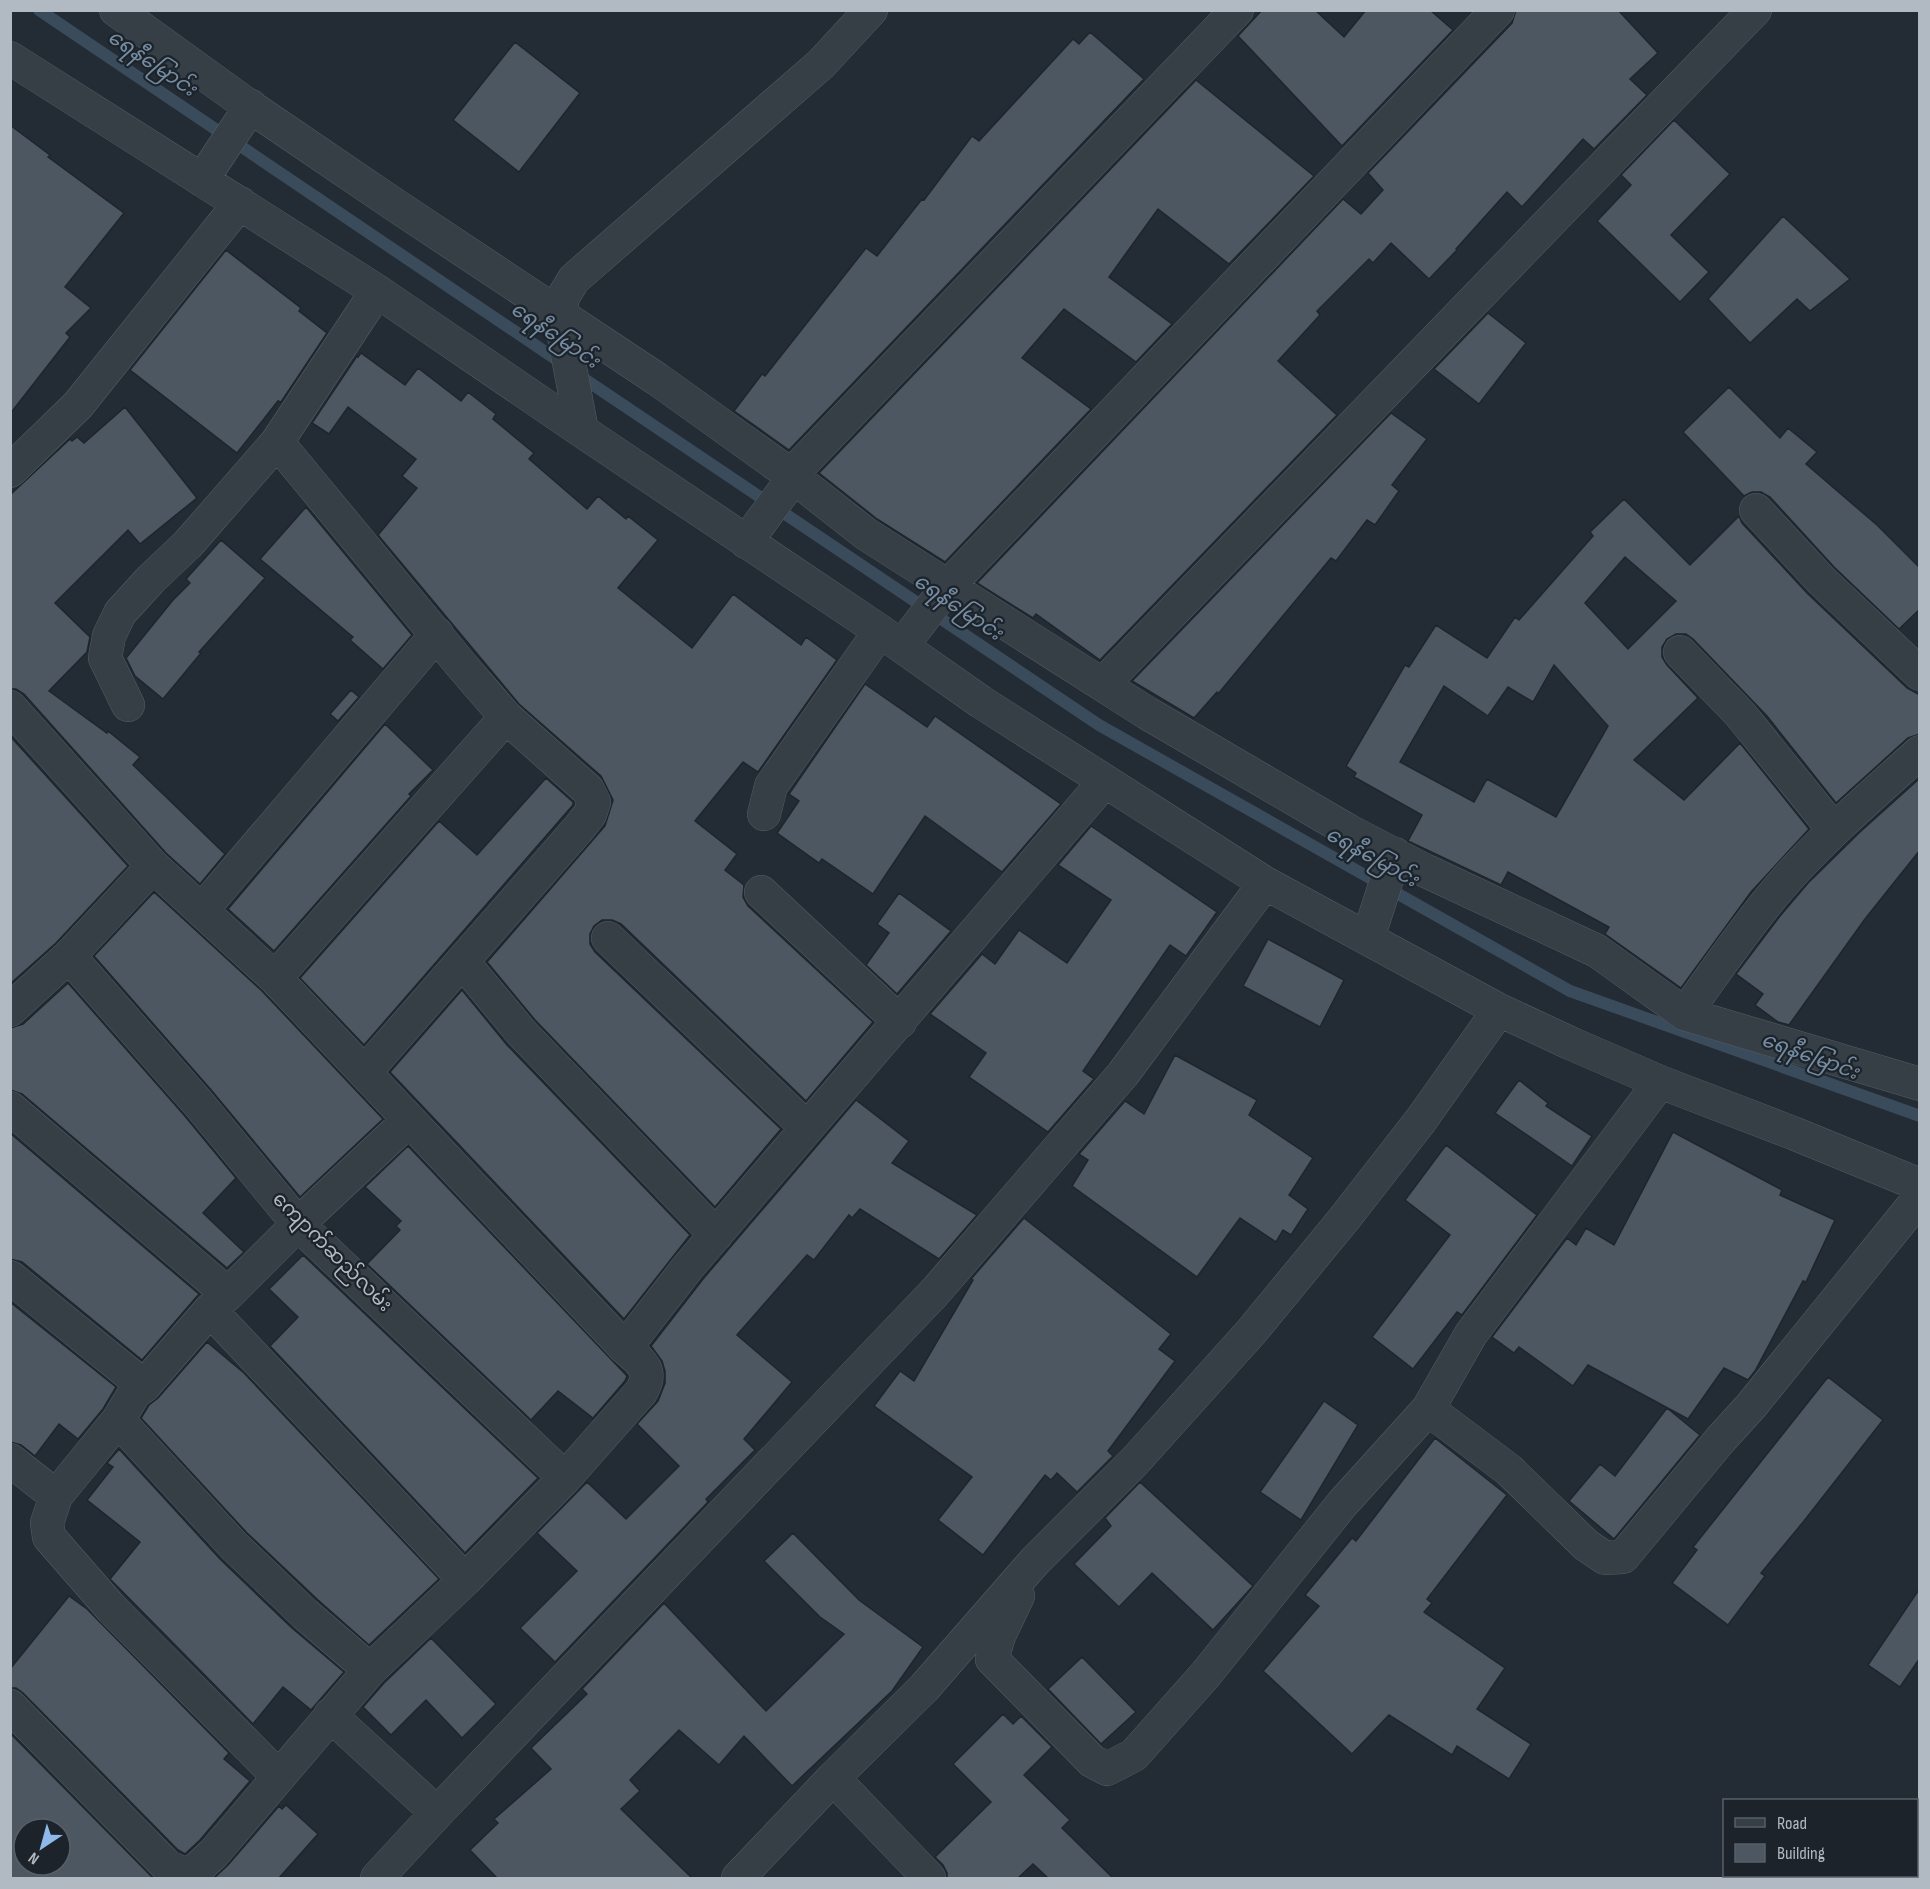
<svg xmlns="http://www.w3.org/2000/svg" width="1930" height="1889" font-family="'Sofia Sans Condensed','Noto Sans Myanmar',sans-serif">
<rect width="100%" height="100%" fill="#232c35"/>
<g fill="none" stroke-linecap="round" stroke-linejoin="round">
<!-- stream -->
<path stroke="#3a4b5c" stroke-width="12" d="M39,10L563,364
M577,374L1099,725L1570,991L1920,1116"/>
</g>
<!-- building -->
<path fill="#4c5761" stroke="#1e252c" stroke-width="1.5" fill-rule="evenodd" d="M1262,10H1315L1344,37L1366,10H1430L1453,30L1342,146L1238,36Z
M1618,10L1658,53L1630,79L1647,95L1594,149L1583,139L1522,207L1507,192L1456,249L1457,250L1429,279L1391,243L1373,263L1369,259L1317,311L1320,315L1278,361L1337,415L1100,660L1036,614L1033,618L977,583L1343,199L1361,214L1383,190L1368,173L1512,23L1516,10Z
M1090,32L1144,79L789,450L734,411L762,374L765,376L866,248L877,256L922,199L924,200L972,136L979,141L1073,39L1079,44Z
M515,42L580,93L519,172L453,120Z
M1196,80L1314,176L1229,264L1158,209L1109,277L1172,324L1136,362L1064,309L1022,358L1091,409L945,562L877,519L819,473Z
M1674,120L1730,174L1671,235L1709,272L1680,302L1597,221L1631,185L1621,175Z
M10,125L50,155L48,157L124,213L65,287L91,308L66,333L70,337L10,414Z
M1783,216L1850,279L1810,311L1797,299L1750,343L1708,299Z
M226,250L301,308L299,311L327,333L281,402L278,401L237,453L130,370Z
M1488,313L1526,343L1479,404L1434,369Z
M361,353L405,385L418,368L461,401L468,392L496,414L493,419L534,453L529,459L587,509L598,496L626,519L628,516L658,540L618,588L692,648L733,594L801,645L806,637L837,660L758,772L743,762L695,821L737,854L725,870L744,885L743,897L748,906L873,1022L806,1101L621,924L612,920H602L594,926L590,934V944L595,952L781,1129L715,1207L535,1020L487,962L605,826L613,800L601,776L519,704L378,535L417,488L402,476L416,459L348,407L329,434L312,423L357,356L358,357Z
M1729,387L1780,438L1788,428L1817,452L1806,464L1877,525L1920,568V609L1899,629L1834,567L1770,497L1761,492H1752L1744,496L1683,432Z
M125,407L197,498L140,544L128,530L55,603L90,637L87,652L49,691L107,733L108,731L140,757L133,765L225,854L200,884L166,853L24,694L16,689H10V495L70,439L72,441L77,437L84,443Z
M1391,413L1427,439L1392,485L1399,491L1375,525L1367,520L1336,561L1331,558L1218,694L1217,692L1194,718L1132,681Z
M1624,499L1690,565L1739,516L1742,523L1808,594L1907,688L1920,695V734L1908,738L1836,803L1767,716L1693,639L1686,634H1676L1667,639L1662,647V657L1667,665L1698,698L1634,760L1684,800L1740,743L1809,829L1751,892L1681,988L1605,934L1609,927L1508,872L1501,885L1408,841L1422,815L1354,777L1356,773L1346,766L1405,665L1409,667L1436,625L1487,658L1515,617L1519,620L1593,536L1590,532ZM1625,557L1676,601L1628,649L1585,603ZM1554,665L1608,726L1556,817L1487,779L1474,802L1400,762L1444,686L1488,716L1508,687L1533,702Z
M306,507L412,635L383,669L350,640L353,637L260,559Z
M221,540L265,578L199,652L201,653L163,699L135,676L126,658L173,600L190,583L186,579Z
M865,684L927,727L935,716L1061,804L1002,872L925,816L873,894L822,859L819,863L777,833L799,801L789,794Z
M351,690L359,697L338,721L330,714Z
M385,724L433,770L409,794L411,796L274,951L228,909Z
M10,736L128,866L56,943L10,984Z
M546,778L573,802V805L364,1045L300,978L439,821L477,855Z
M1920,778V850L1865,919L1789,1025L1778,1022L1755,1005L1763,994L1736,974L1780,916L1808,883L1860,832Z
M1091,826L1217,912L1186,956L1170,945L1083,1071L1094,1079L1048,1132L969,1077L986,1053L930,1014L982,954L995,964L1019,930L1067,963L1111,900L1058,865Z
M154,892L262,991L383,1119L300,1197L212,1091L94,956Z
M899,893L951,931L897,994L866,965L889,933L877,924Z
M1268,939L1344,980L1320,1027L1243,986Z
M68,983L184,1115L236,1178L203,1213L244,1252L227,1268L22,1094L10,1090V1028L23,1024Z
M462,990L507,1045L690,1235L624,1319L390,1072Z
M1175,1055L1257,1100L1249,1115L1313,1158L1289,1195L1308,1209L1291,1235L1283,1230L1276,1242L1240,1218L1197,1277L1072,1186L1088,1160L1079,1154L1125,1101L1144,1114Z
M1519,1080L1548,1103L1546,1106L1592,1136L1572,1166L1495,1113Z
M856,1100L909,1141L892,1163L977,1215L939,1259L860,1209L852,1218L849,1215L814,1260L807,1255L737,1335L792,1382L744,1439L755,1450L706,1499L708,1502L555,1662L520,1628L577,1571L537,1533L587,1482L626,1519L679,1466L637,1424L658,1401L665,1383V1371L662,1361L651,1346L703,1279Z
M1673,1132L1782,1190L1780,1195L1835,1220L1806,1282L1803,1281L1755,1371L1748,1380L1724,1368L1688,1419L1588,1365L1573,1386L1519,1347L1514,1353L1492,1337L1567,1238L1576,1245L1586,1228L1614,1245Z
M10,1133L199,1294L142,1360L22,1262L10,1259Z
M1446,1145L1537,1215L1462,1315L1457,1312L1413,1369L1372,1337L1450,1235L1405,1200Z
M408,1146L627,1376L625,1381L593,1418L558,1391L531,1420L367,1264L400,1230L396,1226L401,1221L365,1187Z
M1024,1218L1171,1334L1159,1349L1175,1361L1108,1451L1113,1456L1077,1492L1057,1473L1051,1480L1045,1475L983,1555L938,1520L972,1477L874,1406L900,1371L914,1381L973,1280L971,1279Z
M303,1255L538,1478L465,1553L270,1346L298,1317L269,1289Z
M10,1302L116,1387L103,1409L78,1439L59,1424L35,1456L21,1445L10,1442Z
M207,1342L244,1373L439,1579L369,1645L318,1600L247,1533L141,1418L149,1405L158,1398Z
M1828,1377L1883,1420L1804,1521L1761,1573L1765,1576L1728,1625L1672,1583L1697,1550L1693,1547Z
M1324,1401L1358,1425L1301,1520L1260,1492Z
M1667,1408L1700,1435L1614,1539L1569,1501L1600,1464L1615,1476Z
M1435,1438L1507,1495L1427,1599L1432,1603L1424,1612L1505,1668L1477,1709L1531,1744L1509,1779L1457,1746L1452,1755L1389,1715L1352,1754L1263,1671L1319,1606L1305,1595L1352,1538L1356,1541Z
M119,1449L221,1560L292,1628L344,1672L311,1710L283,1687L253,1724L110,1579L140,1542L87,1500L113,1467L107,1463Z
M1140,1482L1253,1586L1213,1630L1152,1573L1119,1607L1074,1564L1111,1526L1105,1518Z
M793,1533L859,1600L923,1647L892,1691L792,1786L744,1736L719,1765L679,1730L630,1780L640,1791L621,1809L692,1878H497L470,1850L498,1823L494,1819L551,1769L531,1748L587,1694L582,1689L664,1603L766,1711L844,1634L820,1617L764,1561Z
M1920,1588V1658L1900,1687L1868,1665Z
M69,1596L87,1609L229,1753L224,1759L250,1781L200,1840L185,1854L178,1850L23,1693L16,1688H10V1669Z
M431,1638L496,1704L462,1738L426,1700L391,1735L363,1707L384,1683Z
M1082,1657L1136,1712L1101,1744L1048,1689Z
M1003,1714L1013,1724L1021,1716L1052,1747L1024,1775L1070,1820L1062,1828L1113,1878H1048L1033,1864L1018,1878H947V1873L943,1865L935,1857L991,1802L953,1764Z
M10,1733L153,1878H10ZM24,1829H60V1865H24Z
M286,1805L318,1834L279,1878H214L228,1865L279,1806L282,1809Z"/>
<g fill="none" stroke-linecap="round" stroke-linejoin="round">
<!-- street casing -->
<g stroke="#545c64" stroke-width="34">
<path id="street" d="M116,10L242,101L395,205L657,379L791,475L866,534L1147,713L1349,831L1424,870L1597,951L1685,1014L1920,1084
M10,58L377,291L582,431L880,631L981,702L1265,883L1499,1010L1570,1043L1660,1082L1793,1133L1920,1185
M202,180L251,106
M582,431L560,315L563,297L574,279L821,64L871,10
M10,471L78,405L240,203
M1756,510L1821,580L1920,674
M746,542L788,485L791,475L1237,10
M902,646L948,586L1498,10
M1680,652L1740,714L1834,830
M1103,684L1755,10
M128,705L105,658L109,636L120,613L151,579L188,544L277,442
M10,707L153,866
M764,814L771,786L880,631
M761,892L900,1022
M202,910L437,634
M608,938L807,1128
M1368,938L1395,854
M69,956L198,1103L298,1224L565,1478
M462,961L521,1032L716,1235
M275,978L506,717
M10,1010L69,956L153,866L275,978L625,1348C642,1362 654,1371 641,1392L565,1478L465,1580L370,1670L214,1853L198,1868L186,1875L167,1866L10,1706
M1685,1014C1715,972 1744,929 1778,889C1821,839 1871,796 1920,752
M365,1072L579,828L590,814L594,802L588,790L506,717L462,666L277,442L377,291
M10,1108L228,1294
M10,1277L144,1386
M210,1310L465,1580
M625,1348L688,1267L1104,782
M1428,1409L1509,1470L1586,1545L1605,1558L1623,1557L1720,1440L1751,1406L1920,1197
M118,1420L234,1546L305,1614L370,1670
M10,1460L56,1496
M1018,1596L999,1636L992,1659L1092,1761L1107,1769L1134,1755L1206,1674L1342,1504L1428,1409L1471,1334L1660,1082
M330,1715L437,1813
M279,1777L111,1608L49,1537L47,1523L56,1496L118,1420L135,1392L144,1386L210,1310L228,1294L298,1224L409,1120
M833,1778L929,1878
M377,1878L437,1813L935,1292L1123,1074L1265,883
M738,1878L833,1778L924,1688L1035,1561L1135,1461L1251,1332L1344,1219L1421,1120L1499,1010"/>
</g>
<!-- street -->
<use href="#street" stroke="#363e46" stroke-width="33"/>
</g>
<g text-anchor="middle" dominant-baseline="central" stroke-width="4.5" stroke-linejoin="round" paint-order="stroke">
<!-- street labels -->
<g font-size="20" fill="#b1b9c2" stroke="#1c232a">
<text transform="translate(332 1252) rotate(45)">ကျောက်ဆည်လမ်း</text>
</g>
<!-- water labels -->
<g font-size="21" font-style="italic" fill="#758ca2" stroke="#1c232a">
<text transform="translate(152 63) rotate(34)">ရေနီမြောင်း</text>
<text transform="translate(555 335) rotate(34)">ရေနီမြောင်း</text>
<text transform="translate(958 607) rotate(34)">ရေနီမြောင်း</text>
<text transform="translate(1372 857) rotate(29)">ရေနီမြောင်း</text>
<text transform="translate(1810 1056) rotate(20)">ရေနီမြောင်း</text>
</g>
</g>
<!-- border -->
<rect width="1930" height="1889" fill="none" stroke="#b1b9c2" stroke-width="24"/>
<!-- legend -->
<rect x="1723" y="1799" width="195" height="78" fill="#1c232a" stroke="#585f67" stroke-width="1.5"/>
<rect x="1735" y="1818" width="30" height="9" fill="#363e46" stroke="#585f67" stroke-width="1.5"/>
<text x="1777" y="1829" font-size="18" fill="#b1b9c2">Road</text>
<rect x="1735" y="1844" width="30" height="18" fill="#4c5761" stroke="#585f67" stroke-width="1.5"/>
<text x="1777" y="1859" font-size="18" fill="#b1b9c2">Building</text>
<!-- north arrow -->
<g transform="translate(42 1847) rotate(216)"><circle r="28" fill="#1c232a" stroke="#585f67" stroke-width="1.5"/>
<path d="M0-4.5L10 22L0 15L-10 22Z" fill="#8eb9ea"/>
<text y="-9" font-size="16" font-weight="bold" text-anchor="middle" fill="#b1b9c2">N</text>
</g>
</svg>
